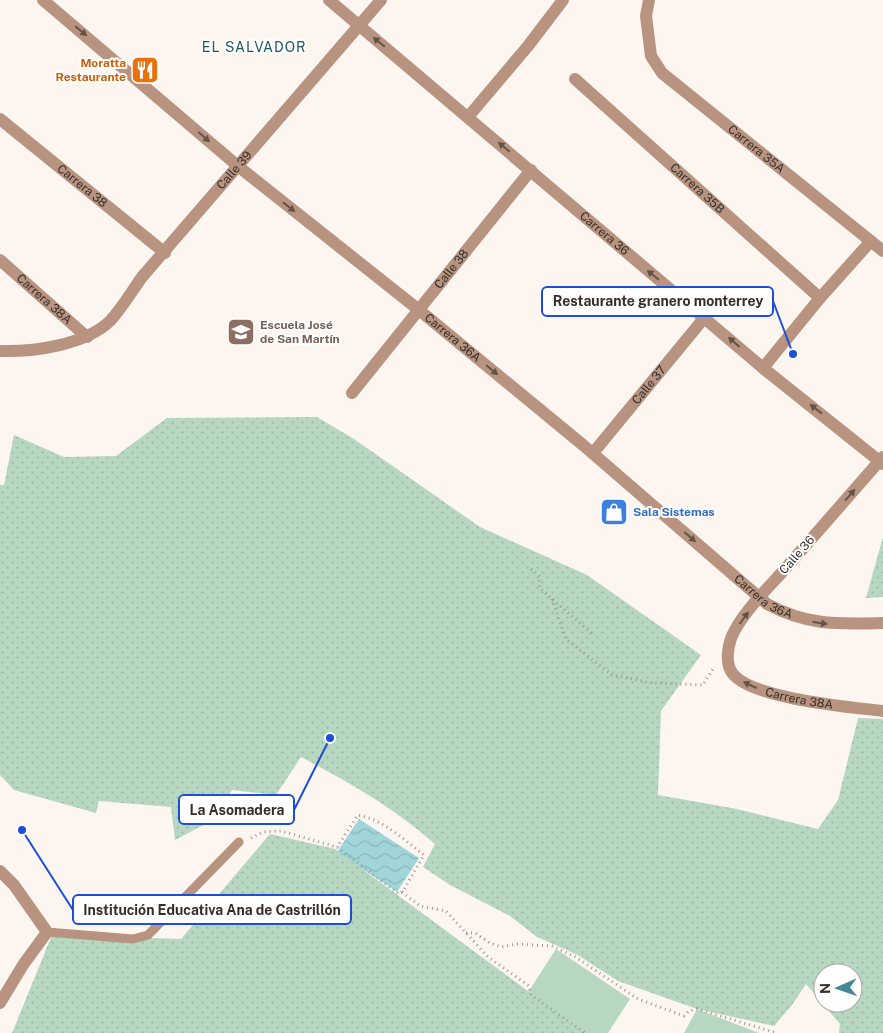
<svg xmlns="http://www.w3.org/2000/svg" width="883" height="1033" font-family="'Public Sans',sans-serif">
<defs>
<pattern id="green-dots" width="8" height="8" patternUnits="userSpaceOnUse" patternTransform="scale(1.25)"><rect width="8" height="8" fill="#b7d7c1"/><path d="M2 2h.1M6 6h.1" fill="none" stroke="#9eb9a6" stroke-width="1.8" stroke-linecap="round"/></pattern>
<pattern id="water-waves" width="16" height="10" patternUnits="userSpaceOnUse" patternTransform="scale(1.25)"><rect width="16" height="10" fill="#a0d5da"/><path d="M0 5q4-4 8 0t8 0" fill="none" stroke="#8ab7bb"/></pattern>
</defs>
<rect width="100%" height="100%" fill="#fdf5f0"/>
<!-- green -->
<path fill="url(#green-dots)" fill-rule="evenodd" d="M317,417L354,439L480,527L587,575L701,655L661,711L658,795L737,809L818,829L838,800L858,718L883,719V1033H839L840,1024L806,984L792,1005L774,1026L697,1009L618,981L576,954L537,937L510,916L450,885L423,867L435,844C394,808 349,782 301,757L276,795L232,790L217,818L175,840L171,807L99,801L96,813L14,790L0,775V485H4L14,435L64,457L116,456L167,418ZM823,973H853V1003H823Z
M883,537V597L866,598Z
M270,834L335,849L585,1033H12L52,935L181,939Z"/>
<!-- pitch -->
<path fill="#b7d7c1" d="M556,949L630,999L608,1033H585L527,994Z
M697,1009L759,1033H684Z"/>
<!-- water -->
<path fill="url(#water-waves)" d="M359,819L419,858L397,892L337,852Z"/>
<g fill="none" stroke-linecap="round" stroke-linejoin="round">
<!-- path -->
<path stroke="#9e9792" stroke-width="3" stroke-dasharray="1 4" stroke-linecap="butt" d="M531,569L539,576L540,588L592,634
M552,599L566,639L612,675L652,683L703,685L713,669
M251,838L263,832L281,831L337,847L399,894L403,891L424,855C404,840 384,820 358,815L337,847
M402,892L420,906L446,911L488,957L529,986L531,995L585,1033
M466,933H475L490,943L501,947L517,944L552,946L574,956L638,999L684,1016L689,1011L697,1009L777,1033"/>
<!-- service -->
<path stroke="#b89480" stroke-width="9" d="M47,932L133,939L148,935L239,842"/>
<!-- minor -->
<g stroke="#b89480" stroke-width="12">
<path id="s1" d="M649,0L646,16L651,56L662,73L883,251"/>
<path id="s2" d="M575,79L820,298"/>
<path d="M468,117L528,46L563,0"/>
<path id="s3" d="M0,119L165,253"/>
<path id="s4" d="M0,260L87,337"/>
<path id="s5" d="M0,351C34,352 85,345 110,321C122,308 132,291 142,277L381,0"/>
<path d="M763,368L820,298L871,241"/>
<path id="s6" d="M352,393L531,170"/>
<path id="s7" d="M593,453L705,317"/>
<path id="s8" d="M883,457C851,494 818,531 785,569C768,588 747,608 735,630C728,642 724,663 733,674C753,699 851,707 883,711"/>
<path d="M0,871L14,885L47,932L23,965L0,1003"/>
</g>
<!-- tertiary -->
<g stroke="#b89480" stroke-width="12">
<path id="s9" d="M43,0L239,167L419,310L583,445L767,604C808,626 838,624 883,623"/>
<path id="s10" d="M329,0L763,368L883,464"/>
</g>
</g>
<!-- one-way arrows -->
<defs><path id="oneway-solid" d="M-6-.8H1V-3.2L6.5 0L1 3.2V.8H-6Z" transform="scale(1.25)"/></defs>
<g fill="#635247">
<use href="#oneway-solid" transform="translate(81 31) rotate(40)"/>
<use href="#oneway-solid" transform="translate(379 42) rotate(-141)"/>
<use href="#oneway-solid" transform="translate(204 137) rotate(41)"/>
<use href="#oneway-solid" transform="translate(504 147) rotate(-140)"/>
<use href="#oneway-solid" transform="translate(289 207) rotate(38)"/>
<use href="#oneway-solid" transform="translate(653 275) rotate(-141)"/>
<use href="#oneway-solid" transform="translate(734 342) rotate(-139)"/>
<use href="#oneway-solid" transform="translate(492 370) rotate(39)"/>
<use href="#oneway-solid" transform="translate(816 409) rotate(-142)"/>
<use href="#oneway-solid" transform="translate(850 495) rotate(-49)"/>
<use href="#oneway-solid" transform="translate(690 537) rotate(41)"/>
<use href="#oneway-solid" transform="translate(744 618) rotate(-53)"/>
<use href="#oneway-solid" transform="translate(820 623) rotate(9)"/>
<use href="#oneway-solid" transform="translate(750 685) rotate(-155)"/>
</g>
<!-- icons -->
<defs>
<g id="restaurant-square" transform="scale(1.4375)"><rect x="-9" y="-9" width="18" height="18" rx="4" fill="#e8710a" stroke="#fff"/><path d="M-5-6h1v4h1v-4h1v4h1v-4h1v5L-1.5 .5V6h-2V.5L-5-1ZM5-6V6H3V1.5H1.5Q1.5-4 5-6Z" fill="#fff"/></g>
<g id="school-square" transform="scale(1.4375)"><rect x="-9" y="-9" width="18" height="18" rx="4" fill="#8d6e63" stroke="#fff"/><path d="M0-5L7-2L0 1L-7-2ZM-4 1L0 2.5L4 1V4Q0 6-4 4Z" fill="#fff"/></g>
<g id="shop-square" transform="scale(1.4375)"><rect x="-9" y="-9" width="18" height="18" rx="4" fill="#3f7fe0" stroke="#fff"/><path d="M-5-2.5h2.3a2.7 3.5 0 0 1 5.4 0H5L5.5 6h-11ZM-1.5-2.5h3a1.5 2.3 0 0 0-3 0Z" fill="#fff"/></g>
</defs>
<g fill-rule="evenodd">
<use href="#restaurant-square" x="145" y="70"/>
<use href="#school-square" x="241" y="332"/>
<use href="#shop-square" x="614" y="512"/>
</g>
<g text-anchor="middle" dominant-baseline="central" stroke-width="4" stroke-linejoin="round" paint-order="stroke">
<!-- food labels -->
<g font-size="12" font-weight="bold" fill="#c56008" stroke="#fff" text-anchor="end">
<text x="126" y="63">Moratta<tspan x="126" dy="14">Restaurante</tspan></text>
</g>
<!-- street labels -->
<g font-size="12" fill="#352e29" stroke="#fff">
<text stroke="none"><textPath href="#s1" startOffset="198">Carrera 35A</textPath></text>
<text stroke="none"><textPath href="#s5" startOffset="312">Calle 39</textPath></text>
<text stroke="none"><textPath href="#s3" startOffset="106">Carrera 38</textPath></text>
<text stroke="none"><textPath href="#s2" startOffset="164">Carrera 35B</textPath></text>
<text stroke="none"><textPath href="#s10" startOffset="361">Carrera 36</textPath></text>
<text stroke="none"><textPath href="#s6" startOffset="159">Calle 38</textPath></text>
<text stroke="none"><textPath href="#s4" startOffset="59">Carrera 38A</textPath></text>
<text stroke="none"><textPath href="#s9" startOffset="531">Carrera 36A</textPath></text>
<text stroke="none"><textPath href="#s7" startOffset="88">Calle 37</textPath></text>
<text transform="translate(797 555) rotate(-49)">Calle 36</text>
<text stroke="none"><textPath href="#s9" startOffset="936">Carrera 36A</textPath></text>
<text stroke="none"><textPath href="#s8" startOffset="346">Carrera 38A</textPath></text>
</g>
<!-- education labels -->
<g font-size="12" font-weight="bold" fill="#785e54" stroke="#fff" text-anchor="start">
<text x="260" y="325">Escuela José<tspan x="260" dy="14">de San Martín</tspan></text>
</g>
<!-- shop labels -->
<g font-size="12" font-weight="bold" fill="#366cbe" stroke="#fff" text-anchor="start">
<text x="633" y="512">Sala Sistemas</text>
</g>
<!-- neighbourhood labels -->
<g font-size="14" letter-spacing="1" fill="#1f5662" stroke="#fff">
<text x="254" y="47">EL SALVADOR</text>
</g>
</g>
<!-- callouts -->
<path fill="none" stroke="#1d4ed8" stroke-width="2" d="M793 354L773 301M330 738L294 810M22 830L73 910"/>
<g fill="#1d4ed8" stroke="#fff" stroke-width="2">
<circle cx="793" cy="354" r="5"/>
<circle cx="330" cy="738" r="5"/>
<circle cx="22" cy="830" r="5"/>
</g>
<g fill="#fff" stroke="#1d4ed8" stroke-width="2">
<rect x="542" y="287" width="231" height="29" rx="5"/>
<rect x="179" y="795" width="115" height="29" rx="5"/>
<rect x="73" y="895" width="278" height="29" rx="5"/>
</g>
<g font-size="14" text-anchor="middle" font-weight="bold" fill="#352e29">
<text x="658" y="306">Restaurante granero monterrey</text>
<text x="237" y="815">La Asomadera</text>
<text x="212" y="915">Institución Educativa Ana de Castrillón</text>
</g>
<!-- north arrow -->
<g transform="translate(838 988) rotate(268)"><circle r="24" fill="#ffffff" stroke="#aeaba9"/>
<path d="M0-4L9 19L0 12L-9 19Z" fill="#448797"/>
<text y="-8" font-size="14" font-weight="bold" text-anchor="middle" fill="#352e29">N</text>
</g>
</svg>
